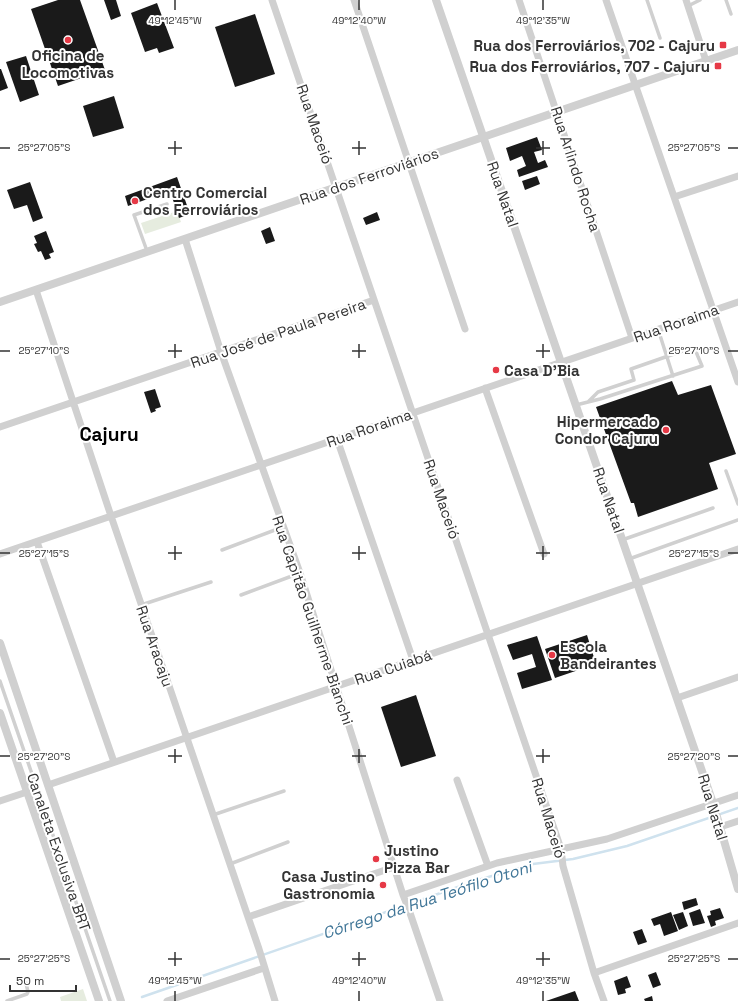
<svg xmlns="http://www.w3.org/2000/svg" width="738" height="1001" font-family="'Space Grotesk',sans-serif">
<rect width="100%" height="100%" fill="#fff"/>
<!-- green -->
<path fill="#e6ecdf" d="M177,211L181,222L145,234L141,223Z
M83,989L87,1001H61L60,997Z"/>
<g fill="none" stroke-linecap="round" stroke-linejoin="round">
<!-- stream -->
<path stroke="#cfe2ee" stroke-width="2.5" d="M142,997L478,880L533,864L573,859L627,846L738,808"/>
</g>
<!-- building -->
<path fill="#1a1a1a" d="M58,0H80L105,70L58,86L31,9Z
M104,0H116L121,16L111,20Z
M157,3L174,48L159,53L157,48L145,52L131,13Z
M255,14L275,74L235,87L215,27Z
M26,56L39,95L20,102L6,62Z
M0,69H1L8,88L0,91Z
M114,96L124,128L93,137L83,106Z
M537,137L542,150L534,152L538,163L545,160L548,167L519,177L517,170L526,166L522,156L510,161L506,148Z
M537,176L540,184L525,190L522,181Z
M177,177L190,214L179,218L170,191L128,206L125,196Z
M30,182L43,218L33,222L27,205L14,209L7,190Z
M377,212L380,220L366,225L363,218Z
M270,227L275,241L266,244L261,231Z
M46,231L54,252L49,254L51,258L45,260L41,251L38,252L34,244L37,243L34,236Z
M672,381L678,395L711,385L736,454L709,463L718,489L638,517L634,503H631L596,407Z
M155,389L161,407L155,409L156,411L151,413L144,392Z
M587,635L596,664L555,678L545,649Z
M537,636L552,680L522,689L517,673L536,667L532,654L513,660L507,645Z
M416,695L436,756L401,767L381,707Z
M696,898L698,905L684,910L682,902Z
M720,908L724,918L715,921L716,925L711,927L707,916L711,915L710,911Z
M700,909L705,923L693,926L689,913Z
M671,912L678,931L664,936L660,924L654,926L651,919Z
M683,912L688,926L679,930L673,915Z
M642,929L647,942L638,945L633,932Z
M656,972L661,985L653,988L648,975Z
M627,976L631,987L625,989L626,993L618,995L614,981Z
M575,991L579,1001H546Z
M652,996L653,1001H645L644,999Z"/>
<g fill="none" stroke-linecap="round" stroke-linejoin="round">
<!-- service -->
<path stroke="#d0d0d0" stroke-width="3.5" d="M647,0L660,38
M726,0L731,14
M688,6L700,0
M147,251L134,215L167,204
M658,329L673,376
M576,405L600,399L702,366L694,347L631,369L634,380L598,392L588,402
M726,471L738,504
M622,540L713,508
M222,550L283,527
M629,559L738,520
M241,595L300,573
M141,605L211,582
M0,681L110,1001
M213,815L284,791
M230,864L288,842
M7,1001L27,994L28,992L26,983"/>
<!-- minor -->
<path stroke="#d0d0d0" stroke-width="7" d="M272,0L561,849L563,866L594,973L604,1001
M354,0L465,329
M519,0L632,338
M606,0L738,382
M686,0L706,61
M674,197L738,176
M185,239L221,352L300,573L403,895L409,910L440,1001
M36,290L111,516L259,949L275,1001
M485,388L544,554
M0,427L374,300
M337,439L413,660
M37,542L114,762
M0,554L738,302
M677,698L738,677
M457,780L488,866
M48,785L738,549
M0,801L27,792
M720,827L738,821
M403,895L497,863L607,839L738,795
M248,917L394,867
M594,973L738,923
M167,1001L264,968"/>
<!-- tertiary -->
<path stroke="#d0d0d0" stroke-width="8" d="M436,0L713,803L738,889
M0,302L738,50
M0,643L121,1001
M0,713L99,1001"/>
</g>
<!-- ticks -->
<path fill="none" stroke="#333" stroke-width="1.5" d="M175,0V10M359,0V10M543,0V10M175,141V155M359,141V155M543,141V155M0,148H10M168,148H182M352,148H366M536,148H550M728,148H738M175,344V358M359,344V358M543,344V358M0,351H10M168,351H182M352,351H366M536,351H550M728,351H738M175,546V560M359,546V560M543,546V560M0,553H10M168,553H182M352,553H366M536,553H550M728,553H738M175,749V763M359,749V763M543,749V763M0,756H10M168,756H182M352,756H366M536,756H550M728,756H738M175,952V966M359,952V966M543,952V966M0,959H10M168,959H182M352,959H366M536,959H550M728,959H738M175,991V1001M359,991V1001M543,991V1001"/>
<!-- markers -->
<g fill="#e63946" stroke="#fff" stroke-width="1.5">
<circle cx="68" cy="40" r="4"/>
<rect x="719" y="41" width="8" height="8" rx="2"/>
<rect x="714" y="62" width="8" height="8" rx="2"/>
<circle cx="135" cy="201" r="4"/>
<circle cx="496" cy="370" r="4"/>
<circle cx="666" cy="430" r="4"/>
<circle cx="552" cy="655" r="4"/>
<circle cx="376" cy="859" r="4"/>
<circle cx="383" cy="885" r="4"/>
</g>
<g text-anchor="middle" dominant-baseline="central" stroke-width="4" stroke-linejoin="round" paint-order="stroke">
<!-- poi labels -->
<g font-size="15" font-weight="bold" fill="#333" stroke="#fff" text-anchor="end">
<text x="715" y="45">Rua dos Ferroviários, 702 - Cajuru</text>
<text x="68" y="55" text-anchor="middle">Oficina de<tspan x="68" dy="17">Locomotivas</tspan></text>
<text x="710" y="66">Rua dos Ferroviários, 707 - Cajuru</text>
<text x="143" y="192" text-anchor="start">Centro Comercial<tspan x="143" dy="17">dos Ferroviários</tspan></text>
<text x="504" y="370" text-anchor="start">Casa D’Bia</text>
<text x="658" y="421">Hipermercado<tspan x="658" dy="17">Condor Cajuru</tspan></text>
<text x="560" y="646" text-anchor="start">Escola<tspan x="560" dy="17">Bandeirantes</tspan></text>
<text x="384" y="850" text-anchor="start">Justino<tspan x="384" dy="17">Pizza Bar</tspan></text>
<text x="375" y="876">Casa Justino<tspan x="375" dy="17">Gastronomia</tspan></text>
</g>
<!-- street labels -->
<g font-size="15" fill="#333" stroke="#fff">
<text transform="translate(315 124) rotate(71)">Rua Maceió</text>
<text transform="translate(576 169) rotate(72)">Rua Arlindo Rocha</text>
<text transform="translate(369 176) rotate(-19)">Rua dos Ferroviários</text>
<text transform="translate(503 194) rotate(71)">Rua Natal</text>
<text transform="translate(676 323) rotate(-19)">Rua Roraima</text>
<text transform="translate(278 333) rotate(-19)">Rua José de Paula Pereira</text>
<text transform="translate(369 428) rotate(-19)">Rua Roraima</text>
<text transform="translate(442 499) rotate(71)">Rua Maceió</text>
<text transform="translate(609 500) rotate(71)">Rua Natal</text>
<text transform="translate(313 620) rotate(71)">Rua Capitão Guilherme Bianchi</text>
<text transform="translate(155 646) rotate(71)">Rua Aracaju</text>
<text transform="translate(393 667) rotate(-19)">Rua Cuiabá</text>
<text transform="translate(713 807) rotate(73)">Rua Natal</text>
<text transform="translate(549 818) rotate(73)">Rua Maceió</text>
<text transform="translate(59 852) rotate(71)">Canaleta Exclusiva BRT</text>
</g>
<!-- water labels -->
<g font-size="16" font-style="italic" fill="#3f7597" stroke="#fff">
<text transform="translate(427 900) rotate(-18)">Córrego da Rua Teófilo Otoni</text>
</g>
<!-- district labels -->
<g font-size="19" font-weight="bold" fill="#000" stroke="#fff">
<text x="109" y="434">Cajuru</text>
</g>
</g>
<g font-size="10" text-anchor="middle" fill="#333" stroke="#fff" stroke-width="4" stroke-linejoin="round" paint-order="stroke">
<text x="175" y="24">49°12'45"W</text>
<text x="359" y="24">49°12'40"W</text>
<text x="543" y="24">49°12'35"W</text>
<text x="44" y="151">25°27'05"S</text>
<text x="694" y="151">25°27'05"S</text>
<text x="44" y="354">25°27'10"S</text>
<text x="694" y="354">25°27'10"S</text>
<text x="44" y="557">25°27'15"S</text>
<text x="694" y="557">25°27'15"S</text>
<text x="44" y="760">25°27'20"S</text>
<text x="694" y="760">25°27'20"S</text>
<text x="44" y="962">25°27'25"S</text>
<text x="694" y="962">25°27'25"S</text>
<text x="175" y="984">49°12'45"W</text>
<text x="359" y="984">49°12'40"W</text>
<text x="543" y="984">49°12'35"W</text>
</g>
<!-- scale -->
<path d="M10 985v6h66v-6" fill="none" stroke="#333333" stroke-width="2"/>
<text x="16" y="985" font-size="12" fill="#333333" stroke="#ffffff" stroke-width="3" paint-order="stroke">50 m</text>
</svg>
